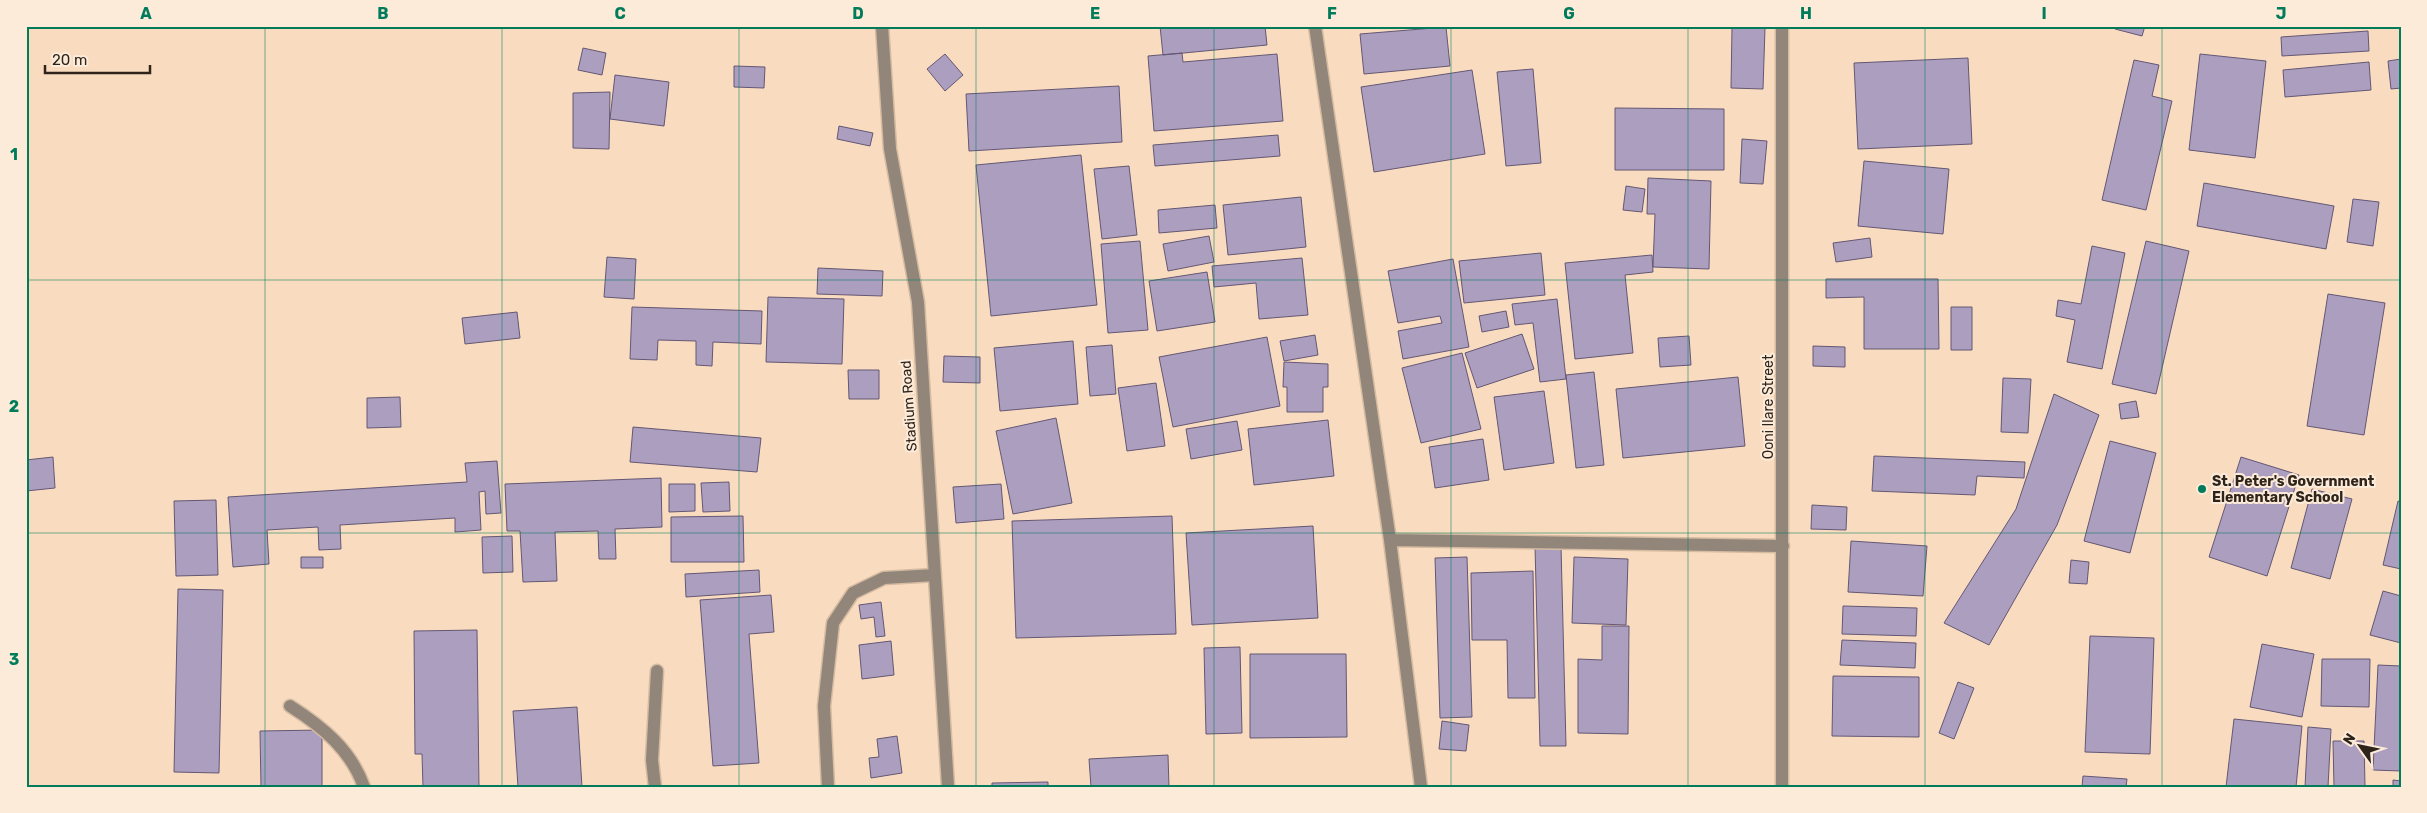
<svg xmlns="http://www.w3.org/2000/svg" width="2427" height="813" font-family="Rubik,sans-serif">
<rect width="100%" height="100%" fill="#f9dcbf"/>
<!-- building -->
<path fill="#ac9ebe" stroke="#645774" d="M1160,26H1265L1267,45L1163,55Z
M2116,26H2145L2142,36L2115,29Z
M1446,27L1450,66L1364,74L1360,34Z
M1732,27L1765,28L1763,89L1731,88Z
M2368,31L2369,51L2282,56L2281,37Z
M583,48L606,53L602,75L578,70Z
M1182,53L1183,62L1277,54L1283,121L1154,131L1148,56Z
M945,54L963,75L945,91L927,69Z
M2200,54L2266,61L2255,158L2189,150Z
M1968,58L1972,144L1858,149L1854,63Z
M2401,59V88L2391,89L2388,61Z
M2134,60L2159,65L2152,96L2172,101L2146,210L2102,200Z
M2369,62L2371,90L2285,97L2283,70Z
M734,66L765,67L764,88L734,87Z
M1533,69L1541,163L1506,166L1497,72Z
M1472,70L1485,154L1374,172L1361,87Z
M615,75L669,82L664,126L610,119Z
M1119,86L1122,142L969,151L966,94Z
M610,92L609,149L573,148V93Z
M1615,108L1724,109V170H1615Z
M839,126L873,133L870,146L837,139Z
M1278,135L1280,156L1155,166L1153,145Z
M1742,139L1767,141L1763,184L1740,183Z
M1081,155L1097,305L991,316L976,165Z
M1864,161L1949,169L1943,234L1858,226Z
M1129,166L1137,235L1102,239L1094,169Z
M1648,178L1711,181L1709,269L1653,267L1655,214H1647Z
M2204,183L2334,206L2326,249L2197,226Z
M1626,186L1645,189L1642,212L1623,210Z
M1301,197L1306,247L1228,255L1223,205Z
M2353,199L2379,202L2373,246L2347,242Z
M1215,205L1217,228L1159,233L1158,210Z
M1209,236L1214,262L1168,271L1163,244Z
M1870,238L1872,257L1836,262L1833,243Z
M1140,241L1148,330L1108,333L1101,244Z
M2146,241L2189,251L2156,394L2112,384Z
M2092,246L2125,253L2102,369L2067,362L2075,320L2056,316L2058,300L2081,304Z
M1541,253L1545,295L1464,303L1459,261Z
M1652,255L1653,272L1625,275L1633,353L1575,359L1565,263Z
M607,257L636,259L634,299L604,297Z
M1302,258L1308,315L1259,319L1256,283L1214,287L1212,266Z
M1453,259L1469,347L1403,359L1398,331L1442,323L1440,316L1398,323L1388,271Z
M818,268L883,271L882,296L817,294Z
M1207,272L1215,322L1157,331L1149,281Z
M1826,279H1938L1939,349H1864V297L1826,298Z
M2328,294L2385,303L2364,435L2307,426Z
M768,297L844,299L842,364L766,362Z
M1557,299L1566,379L1540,382L1533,323L1515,325L1512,304Z
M632,307L762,311L761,344L713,342L712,366L696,365V341L658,340L657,360L630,359Z
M1951,307H1972V350H1951Z
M1506,311L1509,327L1482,332L1479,316Z
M517,312L520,338L465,344L462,318Z
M1522,334L1534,369L1477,388L1465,353Z
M1315,335L1318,355L1284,361L1280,341Z
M1689,336L1691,365L1660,367L1658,338Z
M1267,337L1280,406L1173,427L1159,357Z
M1073,341L1078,404L1000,411L994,348Z
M1112,345L1116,394L1090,396L1086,347Z
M1813,346L1845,347V367L1813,366Z
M1462,353L1481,429L1421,443L1402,368Z
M944,356L980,357V383L943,382Z
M1284,362L1328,364V387H1323V412H1287V387H1283Z
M848,370H879V399H849Z
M1594,372L1604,465L1576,468L1566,375Z
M1738,377L1745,446L1623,458L1616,389Z
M2003,378L2031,379L2028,433L2001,432Z
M1156,383L1165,446L1127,451L1118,388Z
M1544,391L1554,463L1504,470L1494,397Z
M2054,394L2099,415L2057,525L1989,645L1944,623L2016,509Z
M400,397L401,427L367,428V398Z
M2136,401L2139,417L2121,419L2119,404Z
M1056,418L1072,503L1013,514L996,431Z
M1328,420L1334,476L1254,485L1248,429Z
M1237,421L1242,450L1191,459L1186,429Z
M633,427L761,438L757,472L630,462Z
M1483,439L1489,480L1435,488L1429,447Z
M2110,441L2156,453L2130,553L2084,541Z
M1874,456L2025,462L2024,478L1977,476L1975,495L1872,491Z
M53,457L55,488L26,491V460Z
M2241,457L2299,475L2267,576L2209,557Z
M497,461L501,513L486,514L485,491L479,492L481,530L455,532V518L340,525L341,549L319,550L318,527L267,530L269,564L233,567L228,497L467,482L465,463Z
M661,478L662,527L615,529L616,559H599L598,531L555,532L557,581L523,582L520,531H507L505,484Z
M729,482L730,511L703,512L701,483Z
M669,484H695V511L669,512Z
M1001,484L1004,519L956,523L953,487Z
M2312,489L2352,499L2330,579L2291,568Z
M216,500L218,575L176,576L174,501Z
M2398,501L2401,502V569L2383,565Z
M1812,505L1847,507L1846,530L1811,529Z
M743,516L744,562H671V517Z
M1172,516L1176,634L1016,638L1012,521Z
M1313,526L1318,618L1192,625L1186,533Z
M512,536L513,572L483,573L482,537Z
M1851,541L1927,546L1923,596L1848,592Z
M1535,546H1561L1566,746H1540Z
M301,557H323V568H301Z
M1467,557L1472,717L1440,718L1435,558Z
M1574,557L1628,559L1626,625L1572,623Z
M2071,560L2089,562L2087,584L2069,583Z
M759,570L760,592L686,597L685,574Z
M1533,571L1535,698H1508L1507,640H1472L1471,573Z
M178,589L223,590L219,773L174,772Z
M2383,591L2401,596V643L2370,635Z
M771,595L774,632L749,634L759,763L713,766L700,600Z
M881,602L885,636L876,637L874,617L861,619L859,605Z
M1843,606L1917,608L1916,636L1842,634Z
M1602,626H1629L1628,734L1578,733V659L1602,660Z
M477,630L479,787H423L422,754H415L414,631Z
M2090,636L2154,638L2150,754L2085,752Z
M1842,640L1916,643L1915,668L1840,665Z
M891,641L894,675L862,679L859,645Z
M2262,644L2314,654L2302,717L2250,707Z
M1240,647L1242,733L1206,734L1204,648Z
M1250,654H1346L1347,737L1250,738Z
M2322,659H2370L2369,707L2321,706Z
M2378,665L2401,666V771L2373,770Z
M1833,676L1919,677V737L1832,736Z
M1958,682L1974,688L1954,739L1939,733Z
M577,707L582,787H518L513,711Z
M2234,719L2302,726L2296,787H2226Z
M1442,721L1469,725L1466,751L1439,749Z
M2308,727L2331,729L2328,787H2305Z
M322,730V787H261L260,731Z
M897,736L902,773L871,778L869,758L879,757L877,739Z
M2333,741H2364L2365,786L2334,787Z
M1168,755L1169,787H1091L1089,759Z
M2083,776L2127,779L2126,787H2082Z
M2393,780L2401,781V787H2393Z
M1048,782V787H992V783Z"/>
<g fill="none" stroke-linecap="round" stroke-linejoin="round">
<!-- minor casing -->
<g stroke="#d5bba1" stroke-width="15">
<path id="minor" d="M882,26L890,149L918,302L948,787
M1315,26L1390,540L1421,787
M1782,26V787
M1390,540L1783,546
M290,706C323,727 351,750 364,787
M655,787L652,760L657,671
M828,787L824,706L833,623L853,593L884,578L935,575"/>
</g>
<!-- minor -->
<use href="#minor" stroke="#92867b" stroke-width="12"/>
</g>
<!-- grid -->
<path fill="none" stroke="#007c5b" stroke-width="1" stroke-opacity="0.55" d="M265,26V787M502,26V787M739,26V787M976,26V787M1214,26V787M1451,26V787M1688,26V787M1925,26V787M2162,26V787M26,280H2401M26,533H2401"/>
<!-- markers -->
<circle fill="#007c5b" stroke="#fdebda" stroke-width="2" cx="2202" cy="489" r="5"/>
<g text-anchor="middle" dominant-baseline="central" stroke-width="4" stroke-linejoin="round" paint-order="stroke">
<!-- street labels -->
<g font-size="14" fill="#2f241a" stroke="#fdebda">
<text transform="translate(909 406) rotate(-94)">Stadium Road</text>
<text transform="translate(1768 407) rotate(-90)">Ooni Ilare Street</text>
</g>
<!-- poi labels -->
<g font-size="14" font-weight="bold" fill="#2f241a" stroke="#fdebda" text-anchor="start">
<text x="2212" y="481">St. Peter's Government<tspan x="2212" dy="16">Elementary School</tspan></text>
</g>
</g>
<!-- border -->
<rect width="2427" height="813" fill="none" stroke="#fdebda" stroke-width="55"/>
<!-- north arrow -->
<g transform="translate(2360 746) rotate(303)" stroke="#fdebda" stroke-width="4" paint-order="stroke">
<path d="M0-4L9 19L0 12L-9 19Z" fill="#2f241a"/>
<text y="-8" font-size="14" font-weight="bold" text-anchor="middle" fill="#2f241a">N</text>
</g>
<!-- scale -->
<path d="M45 65v8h105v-8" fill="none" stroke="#2f241a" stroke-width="2.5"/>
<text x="52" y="65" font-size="15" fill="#2f241a" stroke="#fdebda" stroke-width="4" paint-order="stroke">20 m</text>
<rect x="28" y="28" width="2372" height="758" fill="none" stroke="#007c5b" stroke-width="2"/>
<g font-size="16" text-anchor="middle" font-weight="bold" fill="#007c5b">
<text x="146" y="19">A</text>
<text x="383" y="19">B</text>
<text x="620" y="19">C</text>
<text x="858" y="19">D</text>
<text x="1095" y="19">E</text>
<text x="1332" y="19">F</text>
<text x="1569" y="19">G</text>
<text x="1806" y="19">H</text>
<text x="2044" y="19">I</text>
<text x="2281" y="19">J</text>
<text x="14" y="160">1</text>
<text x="14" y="412">2</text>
<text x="14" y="665">3</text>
</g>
</svg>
